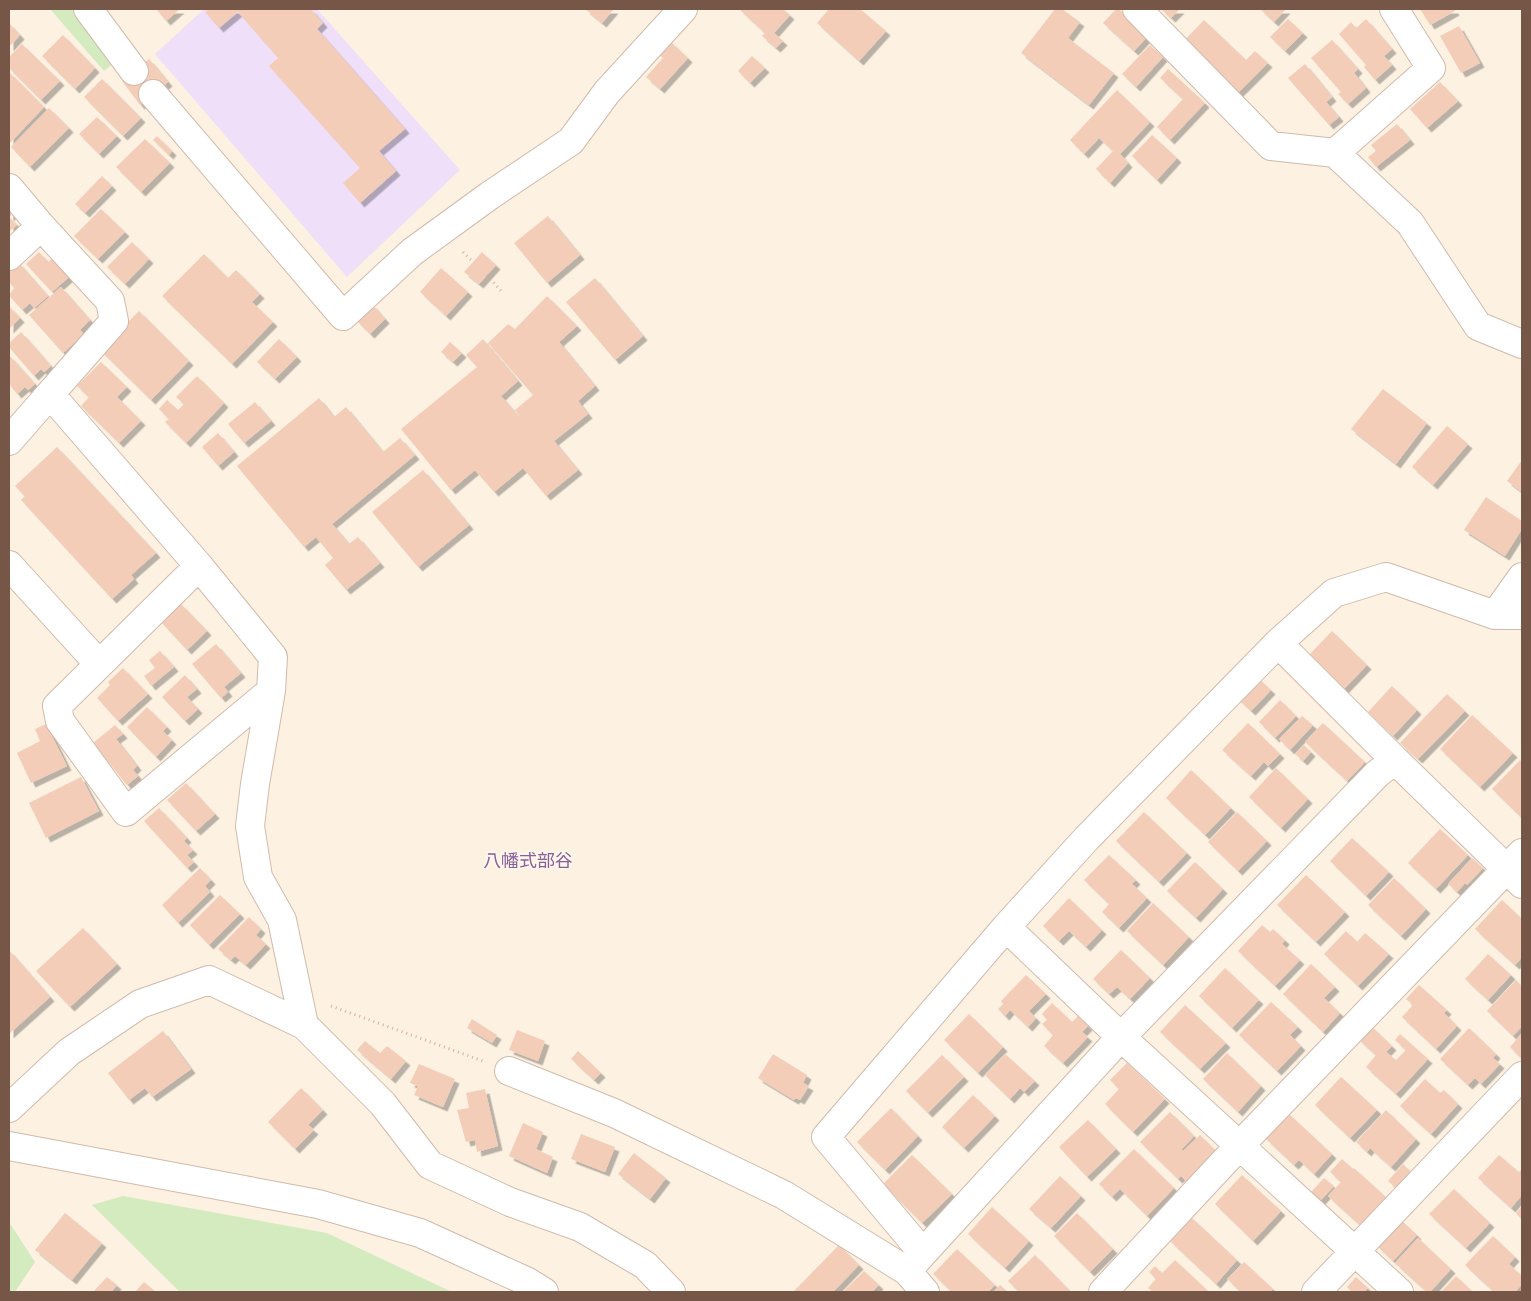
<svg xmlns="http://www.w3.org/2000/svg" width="1531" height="1301" font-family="'Asap Condensed','Noto Sans JP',sans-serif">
<defs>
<filter id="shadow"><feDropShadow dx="4.5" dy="4.5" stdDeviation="0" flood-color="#0004"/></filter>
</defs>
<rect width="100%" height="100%" fill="#fdf1e2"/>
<!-- education -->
<path fill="#efdff9" d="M204,9H317L460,170L347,277L155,54Z"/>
<!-- green -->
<path fill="#d4ebc0" d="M50,9H75L115,62L104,71Z
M123,1196L327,1233L452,1292H180L92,1205Z
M9,1222L35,1262L15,1292H9Z"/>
<!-- building -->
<path fill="#f4cdb8" filter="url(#shadow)" d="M156,9H180L166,21Z
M209,9H311L323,23L317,29L405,129L379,151L396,171L360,203L343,183L360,168L269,66L278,58L238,12L219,28L205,12Z
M585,9H614L602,23Z
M739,9H783L790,15L774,33L783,41L776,48L762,36L765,33Z
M829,9H860L886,31L859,61L817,23Z
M1055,9H1062L1080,22L1068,38L1114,73L1089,105L1021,53Z
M1116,9H1119L1148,36L1134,51L1103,23Z
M1161,9H1180L1171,18Z
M1260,9H1286L1274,22Z
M1420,9H1454L1455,11L1430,25Z
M1288,19L1303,33L1285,51L1270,37Z
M1366,19L1392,49L1384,56L1392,65L1375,80L1364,67L1366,65L1339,34L1351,22L1356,28Z
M1204,20L1246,60L1255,51L1268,63L1235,96L1180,45Z
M9,23L20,35L9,47Z
M1459,26L1480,63L1461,73L1440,36Z
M63,35L95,68L75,89L42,56Z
M1332,40L1358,69L1354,73L1366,88L1348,104L1338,94L1341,92L1311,58Z
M671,42L688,58L660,89L646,77L663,58L659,55Z
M22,44L60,81L41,100L9,68V57Z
M1150,45L1163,57L1136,87L1122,74Z
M752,56L765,68L750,83L738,71Z
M149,59L168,82L140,105L122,81Z
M1305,64L1332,97L1326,102L1339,117L1329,125L1288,78Z
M1168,69L1205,103L1170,140L1157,127L1183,99L1160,78Z
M9,72L44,107L9,144Z
M102,79L141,118L123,136L84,97Z
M1440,82L1458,101L1427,128L1410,109Z
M1117,90L1150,122L1120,154L1128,163L1110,183L1096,169L1113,151L1099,138L1084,154L1070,140Z
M49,108L69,128L30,167L11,147Z
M97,117L117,136L99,154L79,134Z
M1397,124L1410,140L1376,167L1368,157L1376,151L1371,145Z
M1152,135L1177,158L1157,180L1132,156Z
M157,136L172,151L169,155L153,140Z
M145,139L170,163L141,192L116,167Z
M102,176L112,186L85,213L75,204Z
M9,203L15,211L9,217L17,225L9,232Z
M101,209L125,232L98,259L74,236Z
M548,216L580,255L547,283L514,243Z
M132,242L149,259L125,284L107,267Z
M39,252L48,262L54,257L70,276L52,292L26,264Z
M482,252L496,265L479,284L464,272Z
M204,254L228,278L236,270L260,294L252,302L273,322L232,364L162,296Z
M18,262L48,296L34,308L30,303L22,310L9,295L14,288L9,282V270Z
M441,268L468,292L446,316L420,292Z
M595,278L643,336L615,360L566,302Z
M61,287L90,320L80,330L84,334L63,353L29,315Z
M547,296L577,326L559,342L595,386L578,401L588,414L554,441L578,470L546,496L523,468L494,492L475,470L451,490L401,429L477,367L466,355L483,339L518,381L501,396L522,420L515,410L533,395L488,343L508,324L515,329Z
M372,304L385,319L370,334L356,320Z
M9,306L20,318L9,329Z
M139,311L189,361L151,400L100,350Z
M21,332L51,366L44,372L41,369L34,376L9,347V343Z
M279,339L297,357L275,379L257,362Z
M450,342L462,353L453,362L441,352Z
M9,355L35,384L28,390L25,387L17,394L9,384Z
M101,362L127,387L117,397L141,421L119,443L81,406L89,397L77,386Z
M197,376L224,403L186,443L165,422L169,419L159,409L167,400L178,410L184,404L176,397Z
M1383,389L1427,423L1396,464L1351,429Z
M319,398L334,417L346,407L383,452L400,438L415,455L332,524L349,544L358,537L380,563L346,590L325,565L333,558L316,537L304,547L237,466Z
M255,402L271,421L244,443L228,424Z
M1447,426L1468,444L1433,485L1412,467Z
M218,433L234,452L218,466L202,447Z
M57,447L156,553L131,575L134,579L112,599L21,500L25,496L15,486Z
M1522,460V492L1507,481Z
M423,470L469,525L418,567L372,512Z
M1486,497L1522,521V529L1505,556L1464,530Z
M181,604L207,631L187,650L161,622Z
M1332,631L1367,665L1344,689L1308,656Z
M216,644L241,673L224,687L228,692L221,698L192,664Z
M160,651L174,667L151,686L144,676L155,668L149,660Z
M123,668L148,694L118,721L97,698L110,685L108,682Z
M185,675L197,689L187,697L198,709L185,721L162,697Z
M1256,676L1271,690L1251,711L1236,697Z
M1392,686L1417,710L1393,736L1368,712Z
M1447,694L1465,711L1418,759L1400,743Z
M1280,700L1296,716L1275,738L1259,722Z
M147,707L167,727L163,731L172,740L156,757L127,727Z
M1472,715L1513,753L1480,787L1440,749Z
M1302,716L1313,725L1290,750L1279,739Z
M1248,723L1280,754L1268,766L1264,762L1251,776L1222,750Z
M1323,723L1365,762L1347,781L1305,742Z
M46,724L67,766L31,783L17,753L40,741L35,729Z
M115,725L123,734L116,739L137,766L133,770L138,776L127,785L93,743Z
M1304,745L1311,752L1303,761L1295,754Z
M1520,760L1522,762V818L1492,789Z
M1276,768L1308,799L1281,828L1249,797Z
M1191,770L1231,808L1205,835L1166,798Z
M81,777L99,811L46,838L29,803Z
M186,783L215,814L196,831L167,800Z
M159,808L187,838L184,841L193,850L187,855L194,862L187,868L144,821Z
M1144,812L1187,853L1159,882L1116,841Z
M1237,812L1267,841L1238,871L1208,842Z
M1440,829L1468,855L1436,889L1408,863Z
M1352,838L1389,872L1366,896L1330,861Z
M1109,855L1136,880L1132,884L1147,898L1119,928L1102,912L1109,904L1084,880Z
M1472,858L1483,868L1467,885L1465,883L1457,892L1448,884Z
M1195,862L1223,889L1196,918L1167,891Z
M200,868L211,880L205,886L210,892L178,923L162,905Z
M1306,875L1345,912L1316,942L1277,905Z
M1394,878L1426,909L1401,936L1368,905Z
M220,895L240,914L209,945L190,925Z
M1069,898L1102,930L1086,947L1069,931L1059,941L1043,926Z
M1502,900L1522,919V957L1515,965L1475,929Z
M1153,903L1189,937L1163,965L1127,931Z
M249,917L261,929L256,935L266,944L246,965L235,956L231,960L218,949Z
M1262,925L1270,932L1273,929L1285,940L1282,944L1300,960L1275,986L1238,951Z
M83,928L117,964L70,1007L36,971Z
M1346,931L1357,942L1365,933L1389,954L1358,986L1324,954Z
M9,950L50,997L9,1034Z
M1121,950L1150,978L1130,999L1117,987L1109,994L1093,979Z
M1488,954L1511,975L1488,1000L1465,979Z
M1311,964L1335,987L1324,998L1340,1013L1323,1032L1283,994Z
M1225,968L1259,1000L1232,1028L1199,996Z
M1026,975L1046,994L1029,1011L1036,1018L1028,1027L1010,1010L1005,1016L998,1009L1003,1004L1001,1001Z
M1516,980L1522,986V1026L1513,1036L1487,1011Z
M1419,985L1447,1010L1444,1013L1457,1026L1436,1049L1402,1017L1413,1005L1406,999Z
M1271,1002L1298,1027L1290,1035L1301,1046L1277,1071L1239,1035Z
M1052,1003L1072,1022L1078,1016L1088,1026L1082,1032L1088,1037L1063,1063L1044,1046L1053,1035L1042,1024L1047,1020L1042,1014Z
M1185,1005L1226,1043L1200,1069L1160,1032Z
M969,1014L1003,1047L978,1073L944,1040Z
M472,1019L497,1035L492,1043L467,1028Z
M1370,1025L1392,1046L1386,1052L1396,1060L1406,1050L1395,1040L1400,1034L1428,1059L1396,1094L1366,1067L1376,1055L1357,1038Z
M1469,1028L1496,1054L1493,1058L1500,1064L1481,1084L1475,1078L1468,1085L1440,1059Z
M517,1030L545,1041L538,1061L509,1050Z
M163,1031L191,1069L152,1097L145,1088L129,1100L108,1073Z
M1522,1033V1059L1510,1047Z
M365,1041L380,1053L387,1046L406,1061L391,1079L357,1050Z
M578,1051L601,1073L594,1080L571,1059Z
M1227,1053L1261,1086L1238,1112L1203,1079Z
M773,1054L807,1075L803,1083L809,1086L800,1100L796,1098L794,1100L758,1078Z
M1005,1054L1035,1081L1024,1092L1020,1088L1010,1099L985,1075Z
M942,1055L964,1077L928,1113L906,1091Z
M1127,1063L1165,1099L1133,1132L1105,1104L1119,1089L1110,1080Z
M419,1064L455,1079L443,1107L414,1095L418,1086L410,1083Z
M1341,1077L1377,1110L1350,1138L1315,1105Z
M1425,1079L1440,1093L1444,1090L1458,1104L1431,1134L1400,1106Z
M301,1088L323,1110L308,1125L314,1130L295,1149L268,1122Z
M485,1089L498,1146L477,1152L475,1140L466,1142L457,1110L469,1108L466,1093Z
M973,1095L995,1116L964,1148L942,1127Z
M891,1108L918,1136L885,1170L857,1142Z
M1386,1110L1416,1139L1391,1167L1370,1148L1367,1152L1356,1142Z
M1170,1112L1194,1136L1181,1150L1183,1151L1200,1135L1219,1154L1189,1184L1181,1176L1178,1179L1140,1142Z
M1289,1114L1332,1154L1314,1174L1299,1160L1294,1165L1266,1139Z
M1088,1120L1116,1149L1087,1177L1059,1147Z
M523,1123L543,1132L536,1149L553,1157L547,1173L509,1156Z
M581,1134L615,1147L605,1172L571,1159Z
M1134,1149L1174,1188L1147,1216L1120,1189L1112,1197L1099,1184Z
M634,1153L666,1178L650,1199L618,1174Z
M912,1155L952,1194L922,1223L883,1184Z
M1499,1155L1519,1172L1522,1169V1195L1511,1208L1478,1178Z
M1342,1159L1353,1169L1354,1168L1387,1198L1361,1226L1328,1196L1341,1182L1330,1172Z
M1403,1164L1413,1174L1398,1190L1388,1181Z
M1242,1175L1281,1211L1253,1241L1215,1204Z
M1060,1176L1081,1196L1051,1228L1029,1209Z
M1324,1178L1334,1186L1320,1201L1311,1192Z
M1454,1189L1490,1223L1466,1248L1429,1214Z
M1522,1206V1220L1516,1213Z
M992,1207L1029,1241L1005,1268L968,1234Z
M65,1213L102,1243L72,1280L35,1250Z
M1077,1213L1113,1249L1090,1272L1054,1236Z
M1192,1218L1237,1260L1216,1284L1170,1241Z
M1402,1221L1417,1235L1393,1261L1378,1247Z
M1493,1236L1515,1257L1509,1264L1522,1276V1284L1515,1292H1494L1465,1265Z
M1418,1238L1451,1269L1430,1292H1427L1395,1263Z
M839,1245L859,1265L833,1292H793Z
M957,1249L995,1285L988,1292H952L933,1274Z
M1035,1255L1071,1292H1019L1008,1281Z
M1175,1260L1209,1292H1153L1148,1288L1156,1279L1149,1272L1155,1266L1162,1273Z
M1244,1262L1273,1289L1270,1292H1241L1227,1279Z
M864,1271L879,1285L872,1292H843Z
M1456,1276L1473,1292H1441Z
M107,1277L117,1285L111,1292H93Z
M1356,1277L1368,1288L1364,1292H1352L1347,1287Z
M144,1282L156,1292H135Z
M1000,1285L1008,1292H993Z"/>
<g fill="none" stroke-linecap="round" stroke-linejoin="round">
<!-- minor casing -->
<g stroke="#d1baab" stroke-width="30">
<path id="minor" d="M88,9L134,71
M1137,9L1271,146L1335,153L1410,223L1478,326L1522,344
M153,94L343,316L412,252L489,196L571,141L607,92L683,9
M1335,153L1431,68L1394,9
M9,188L41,226L110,301L114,321L50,394L199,566L273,657L271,691L255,784L250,826L258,877L282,920L304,1025L383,1104L430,1165L510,1202L580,1227L645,1265L671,1292
M9,256L41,226
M9,441L50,394
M9,565L99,664
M199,566L57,706L60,721L126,812L271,691
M1522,577L1495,615H1522
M1278,643L1334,593L1386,577L1495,615
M1006,927L1087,838L1278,643L1395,760
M509,1071L614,1113L784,1195L907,1271L925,1292
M9,1108L69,1052L140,1004L209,980L304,1025
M9,1146L318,1204L420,1233L528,1282L544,1292
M923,1253L1121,1037L1399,1292
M907,1271L923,1253L826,1137L1006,927L1121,1037L1377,774L1395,760L1522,884
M1103,1292L1240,1145L1522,853
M1316,1292L1522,1076"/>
</g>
<!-- path -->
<path stroke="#d9b19b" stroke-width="3" stroke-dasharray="1 4" stroke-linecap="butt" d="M463,252L473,262
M487,275L501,291
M331,1006L483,1061"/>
<!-- minor -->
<use href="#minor" stroke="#fff" stroke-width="28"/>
</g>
<g text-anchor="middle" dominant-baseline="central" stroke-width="4.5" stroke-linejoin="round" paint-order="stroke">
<!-- neighbourhood labels -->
<g font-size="18" fill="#85629a" stroke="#fff5e9">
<text x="528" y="860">八幡式部谷</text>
</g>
</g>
<!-- border -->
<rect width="1531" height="1301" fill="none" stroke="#765647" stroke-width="20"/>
</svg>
